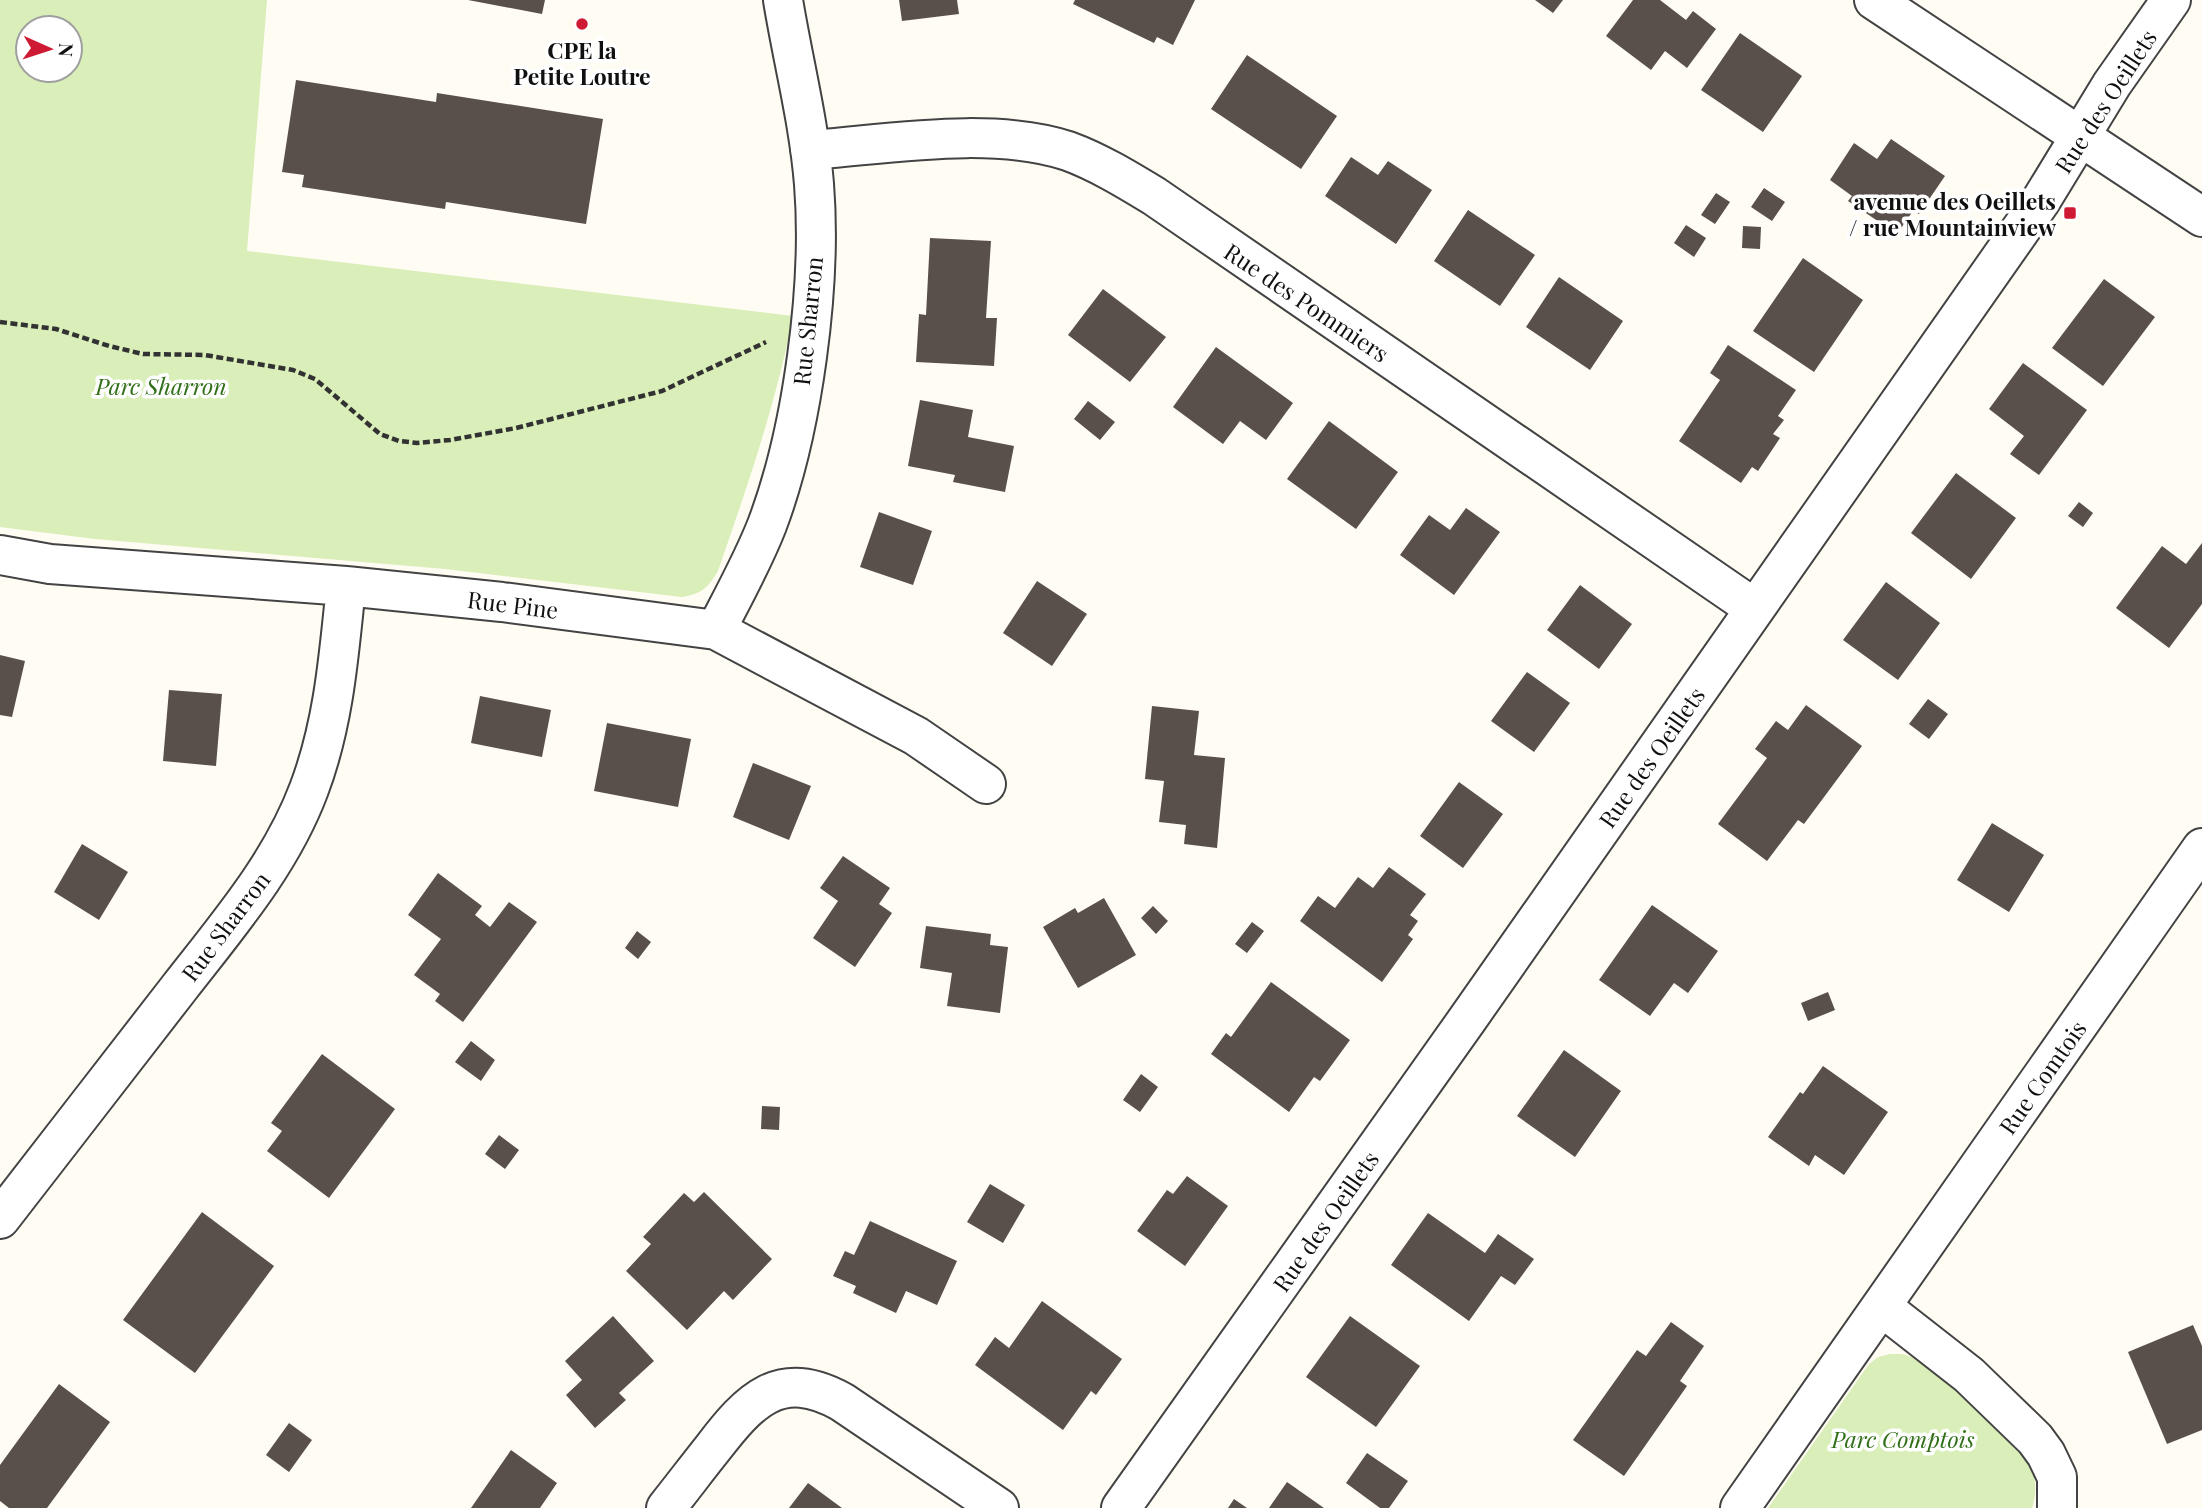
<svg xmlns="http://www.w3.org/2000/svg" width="2202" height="1508" font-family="'Playfair Display',serif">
<rect width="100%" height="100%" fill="#fffcf3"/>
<!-- green -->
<path fill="#d9eeb8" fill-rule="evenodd" d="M0,0H267L247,251L793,316C776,404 747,487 718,571C708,588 701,594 682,597L445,569L95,539L0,527ZM28,28H70V70H28Z
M1890,1354C1897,1354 1904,1353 1911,1357C1933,1367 2021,1444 2031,1466C2036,1479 2037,1494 2032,1508H1768L1869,1364L1878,1357Z"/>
<!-- building -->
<path fill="#5a504b" d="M468,0H545L542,14Z
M899,0H957L959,14L902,21Z
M1075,0H1195L1173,45L1157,37L1154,43L1073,4Z
M1535,0H1563L1553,13Z
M1633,0H1660L1686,20L1693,11L1716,29L1687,68L1665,51L1651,70L1606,36Z
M1740,33L1802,76L1763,132L1701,90Z
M1247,55L1337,116L1301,169L1211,109Z
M296,80L436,102L437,93L603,119L586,224L446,202L445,209L302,187L304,175L282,172Z
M1891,139L1945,176L1919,214L1913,211L1897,234L1848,201L1852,196L1830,180L1854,143L1877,159Z
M1351,157L1378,175L1388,161L1432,190L1396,244L1325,196Z
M1764,188L1785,202L1772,221L1751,207Z
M1716,193L1730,202L1715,224L1701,215Z
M1468,210L1535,255L1500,306L1434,261Z
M1686,225L1706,238L1694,257L1674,243Z
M1743,226L1761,227L1760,249L1742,248Z
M930,238L991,241L986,318H997L994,366L916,362L919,314L926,315Z
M1803,258L1863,300L1814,372L1753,331Z
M1559,277L1623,321L1590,370L1526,327Z
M2104,279L2155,317L2103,386L2052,348Z
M1103,289L1166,337L1130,382L1068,335Z
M1728,345L1796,390L1778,416L1784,420L1773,434L1780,438L1758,471L1752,467L1741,483L1679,441L1720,380L1710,373Z
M1216,347L1293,403L1266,440L1240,421L1223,444L1173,407Z
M2023,363L2087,410L2039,475L2010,454L2024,436L1989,409Z
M920,400L973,410L968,437L1014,446L1005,492L953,482L955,475L908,466Z
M1088,401L1115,422L1100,440L1074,419Z
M1329,421L1398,472L1356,529L1287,479Z
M1956,473L2016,518L1971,579L1911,533Z
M2079,502L2093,513L2083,527L2068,516Z
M1466,508L1500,532L1454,595L1400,555L1429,515L1450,530Z
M879,512L932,531L913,585L860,567Z
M2202,543V604L2169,648L2116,608L2162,546L2186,564Z
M1037,581L1087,614L1052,666L1003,633Z
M1886,582L1940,623L1898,680L1843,640Z
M1580,585L1632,624L1599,669L1547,630Z
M0,655L25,661L12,717L0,715Z
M1527,672L1570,703L1534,752L1491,721Z
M169,690L222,694L216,766L163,761Z
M480,696L551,710L542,757L471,743Z
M1928,699L1948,714L1929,739L1909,724Z
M1806,705L1862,746L1804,824L1798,820L1767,861L1718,824L1767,758L1755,749L1776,721L1788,730Z
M1152,706L1199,711L1194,755L1225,758L1217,848L1184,844L1186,825L1159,822L1164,781L1145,779Z
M607,723L691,739L678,807L594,791Z
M753,763L811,786L789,840L733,817Z
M1459,782L1503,814L1463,868L1420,836Z
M1992,823L2044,855L2009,912L1957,880Z
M82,844L128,872L99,920L54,892Z
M843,856L890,888L879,904L892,913L855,967L813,938L838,901L820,888Z
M1389,867L1426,894L1410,915L1418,921L1408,935L1413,939L1382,982L1300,921L1318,896L1335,908L1358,877L1373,888Z
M438,873L482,906L475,915L490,927L509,902L537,922L463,1022L435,1001L440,994L414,975L441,939L408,915Z
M1104,898L1136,955L1078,988L1043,927L1075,908L1078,913Z
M1652,905L1718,951L1688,993L1674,983L1650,1016L1599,980Z
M1153,906L1168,921L1156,934L1141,918Z
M1252,922L1264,931L1247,953L1235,944Z
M926,926L991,934L990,945L1008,947L1000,1013L947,1006L952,973L920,968Z
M637,931L651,942L638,959L625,948Z
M1271,982L1350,1040L1320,1081L1314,1077L1289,1112L1211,1054L1226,1033L1231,1037Z
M1828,992L1835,1010L1808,1021L1801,1003Z
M471,1041L495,1060L481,1081L455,1062Z
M1564,1050L1621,1091L1575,1157L1517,1116Z
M322,1054L395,1109L329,1198L267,1151L282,1131L271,1123Z
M1823,1066L1888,1112L1844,1175L1815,1155L1809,1166L1768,1137L1800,1092L1803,1094Z
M1141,1074L1158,1087L1140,1112L1123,1100Z
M762,1106L780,1107L779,1130L761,1129Z
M499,1135L519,1150L505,1169L485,1154Z
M1187,1176L1228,1206L1185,1266L1137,1231L1167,1190L1173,1194Z
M990,1184L1025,1205L1003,1243L967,1222Z
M704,1192L772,1259L733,1300L724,1291L687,1330L626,1271L651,1244L643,1237L684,1193L694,1202Z
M202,1212L274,1266L195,1373L123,1320Z
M1428,1213L1485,1253L1498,1234L1534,1259L1515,1285L1501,1276L1469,1321L1391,1265Z
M870,1221L957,1261L937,1305L906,1291L896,1313L853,1293L856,1286L833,1276L845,1251L854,1255Z
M1042,1301L1122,1359L1096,1395L1091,1391L1063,1430L975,1365L995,1337L1009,1348Z
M613,1316L654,1361L619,1393L626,1400L595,1428L566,1395L582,1380L565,1361Z
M1350,1316L1420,1366L1376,1427L1306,1377Z
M1671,1322L1704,1346L1680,1381L1687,1386L1624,1476L1573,1440L1637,1350L1646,1356Z
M2193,1325L2202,1346V1430L2167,1444L2128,1352Z
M59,1384L110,1422L47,1508H9L0,1501V1465Z
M289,1423L312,1440L289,1472L266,1455Z
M511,1450L557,1483L540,1508H471Z
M1367,1453L1408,1481L1389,1508H1380L1346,1483Z
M1287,1482L1324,1508H1269Z
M808,1483L842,1508H789Z
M1234,1499L1247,1508H1228Z"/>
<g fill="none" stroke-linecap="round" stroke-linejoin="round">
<!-- minor casing -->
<g stroke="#434343" stroke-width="42">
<path id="minor" d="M1874,0L2202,217
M810,150C889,144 992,126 1068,151C1098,162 1126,179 1154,196L1754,608
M0,555L50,564L346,586L502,602L716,630L916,736L986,784
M716,630C734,595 753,561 767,525C803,430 822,285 814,184C809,122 793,61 783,0
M0,1219C60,1142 119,1065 179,988C228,925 281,864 309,789C334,723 339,654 346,586
M1882,1307L1969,1375L2035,1439L2046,1454L2057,1477V1508
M666,1508C682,1488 697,1468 713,1448C749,1401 780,1367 842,1402L999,1508
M1121,1508L1469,1017L2040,202L2112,84L2171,0
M1740,1508L2202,848"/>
</g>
<!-- path -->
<path stroke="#323232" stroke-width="4.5" stroke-dasharray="7 3.5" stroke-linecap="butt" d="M0,322L56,329L109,346L143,354L205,355L293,370L315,379L380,434L399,441L417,443L450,440L516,428L662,391L766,342"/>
<!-- minor -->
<use href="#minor" stroke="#fff" stroke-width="38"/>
</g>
<!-- markers -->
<g fill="#ce1a32" stroke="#fff" stroke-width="2.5">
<circle cx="582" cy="24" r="7"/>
<rect x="2063" y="206" width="14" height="14" rx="3.5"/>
</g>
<g text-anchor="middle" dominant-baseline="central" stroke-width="7" stroke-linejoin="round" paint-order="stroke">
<!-- poi labels -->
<g font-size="23" font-weight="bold" fill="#101010" stroke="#fff">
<text x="582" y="49">CPE la<tspan x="582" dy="26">Petite Loutre</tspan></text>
<text x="2056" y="200" text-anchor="end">avenue des Oeillets<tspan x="2056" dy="26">/ rue Mountainview</tspan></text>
</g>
<!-- street labels -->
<g font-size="23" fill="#101010" stroke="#fff">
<text transform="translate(2105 101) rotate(-57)">Rue des Oeillets</text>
<text transform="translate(1307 302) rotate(34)">Rue des Pommiers</text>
<text transform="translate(807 321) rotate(-84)">Rue Sharron</text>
<text transform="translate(513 604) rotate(7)">Rue Pine</text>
<text transform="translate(1651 757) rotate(-55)">Rue des Oeillets</text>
<text transform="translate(225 926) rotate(-53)">Rue Sharron</text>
<text transform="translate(2042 1077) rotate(-55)">Rue Comtois</text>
<text transform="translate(1325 1221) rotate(-55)">Rue des Oeillets</text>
</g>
<!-- park labels -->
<g font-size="23" font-style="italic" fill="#326f19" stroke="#fff">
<text x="161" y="385">Parc Sharron</text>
<text x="1903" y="1438">Parc Comptois</text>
</g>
</g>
<!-- north arrow -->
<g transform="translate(49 49) rotate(93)"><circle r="33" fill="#ffffff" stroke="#9f9f9f" stroke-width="2"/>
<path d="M0-5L12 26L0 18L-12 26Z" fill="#ce1a32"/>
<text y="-10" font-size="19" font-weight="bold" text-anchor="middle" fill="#101010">N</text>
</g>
</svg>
